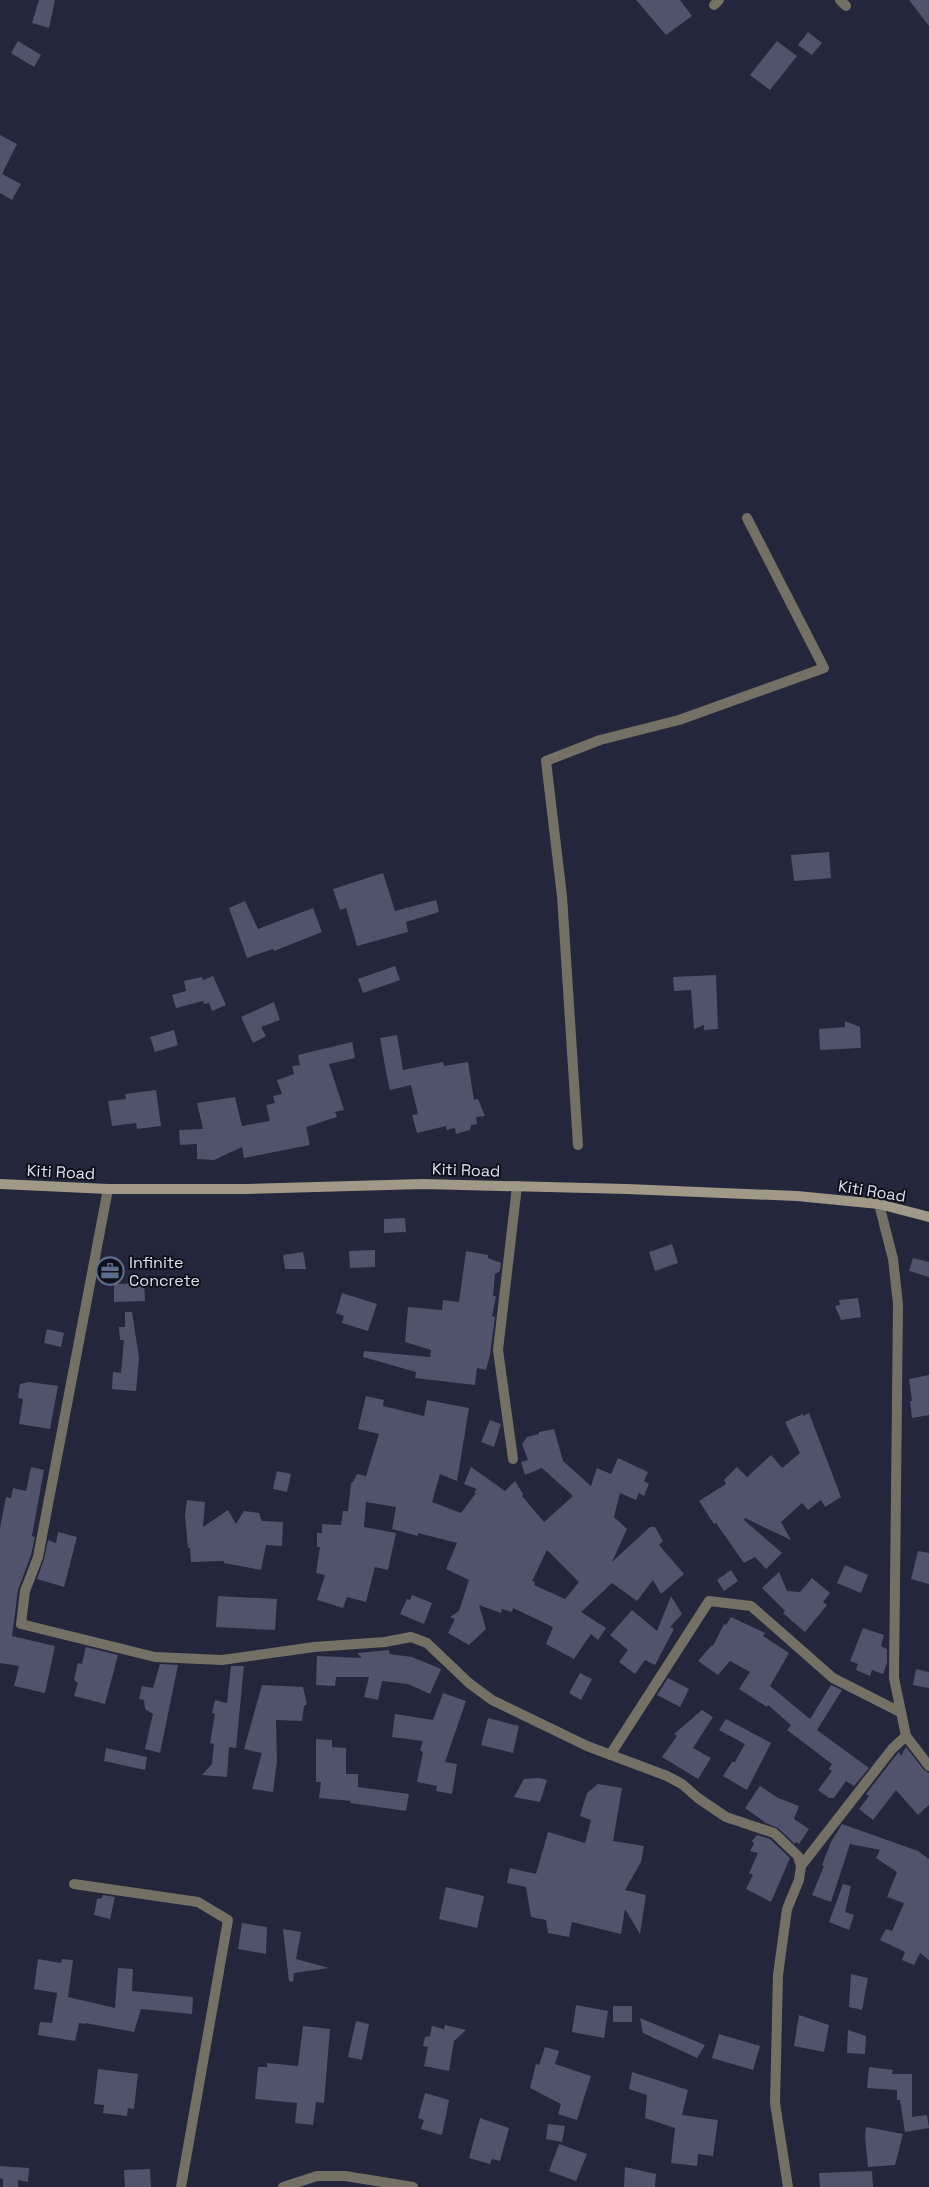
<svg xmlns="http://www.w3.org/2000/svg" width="929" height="2187" font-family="'Space Grotesk',sans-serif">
<rect width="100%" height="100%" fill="#24263b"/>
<!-- building -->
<path fill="#50536b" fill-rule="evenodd" d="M39,0H55L49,28L32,23Z
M636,0H680L692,16L666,35Z
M909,0H929V26Z
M808,32L822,43L812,55L798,45Z
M18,41L41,55L34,67L11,53Z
M777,41L797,56L770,90L750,75Z
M0,135L17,144L2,174L21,184L12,200L0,193Z
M829,852L831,878L794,881L791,855Z
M383,873L395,911L436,900L439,912L406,922L408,932L357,946L346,908L340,910L333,889Z
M245,901L258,929L313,908L322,932L274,951L273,949L247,958L229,908Z
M395,966L400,980L363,993L358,979Z
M716,975L718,1029L704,1030V1025L694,1029L691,990L674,991L673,977Z
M213,976L226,1005L212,1011L209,1003L204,1004L203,1001L176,1008L172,995L186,991L184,981L202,977L203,980Z
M274,1002L280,1020L261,1027L266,1036L253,1043L241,1017Z
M845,1021L860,1027L861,1048L820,1050L819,1029L845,1027Z
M174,1030L178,1045L155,1052L150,1037Z
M397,1035L403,1070L443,1062L444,1066L468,1062L474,1100L478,1099L485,1116L476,1117L477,1124L471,1125L470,1130L456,1134L455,1128L447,1130L446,1126L417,1133L412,1115L418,1114L411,1085L390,1090L386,1072L380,1038Z
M352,1042L355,1058L329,1064L344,1110L335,1112L337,1117L306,1127L310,1145L244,1158L242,1147L214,1160L197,1159V1144L180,1145L179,1130L203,1129L197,1103L235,1097L242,1126L270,1121L266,1105L275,1103L273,1096L282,1094L277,1080L294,1074L292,1066L300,1065L298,1055Z
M156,1090L161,1126L137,1129L136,1123L112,1126L108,1101L126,1099L125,1094Z
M405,1218L406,1232L384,1233V1219Z
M672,1244L678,1263L655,1271L649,1252Z
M375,1250V1267L350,1268L349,1251Z
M466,1251L488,1255V1258L501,1263L500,1271L495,1274L493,1296H496L492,1316L495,1317L490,1355L486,1370L477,1368L475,1385L415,1378L416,1372L363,1357L364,1351L430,1357L431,1350L405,1342L408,1307L442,1310L443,1300L459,1302Z
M303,1252L306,1269H285L283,1255Z
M913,1258L929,1262V1277L909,1271Z
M144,1283L145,1301L114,1302V1284Z
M342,1293L377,1304L368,1331L342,1323L344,1316L336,1313Z
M858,1298L861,1317L841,1320L835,1306L840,1305L839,1300Z
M125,1312H132L139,1357L136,1391L112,1389L113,1372L121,1373L124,1340H120L119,1327H125Z
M47,1329L64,1333L61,1347L44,1343Z
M929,1375V1415L912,1418L910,1401H912L909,1379Z
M29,1382L58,1386L50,1429L19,1424L23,1399L18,1398L20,1384Z
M366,1396L384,1400L383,1406L424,1416L427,1400L469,1408L457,1481L440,1474L432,1502L461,1513L476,1493L474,1492L477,1489L464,1484L471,1467L505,1491L515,1481L523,1494L522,1496L544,1522L573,1496L542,1468L525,1475L521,1462L528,1460L522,1444L527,1437L539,1434V1432L554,1429L563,1461L591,1486L597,1468L611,1474L618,1458L648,1472L644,1481L649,1484L644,1496L639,1493L636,1500L620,1493L614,1517L627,1529L612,1562L650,1527H655L663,1541L659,1545L684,1574L661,1594L653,1580L637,1601L612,1583L581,1612L606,1628L598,1640L591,1634L574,1659L546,1644L553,1627L513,1608L512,1612L502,1609L501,1613L479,1605L486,1629L469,1645L448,1633L455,1619L450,1617L459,1611L469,1580L446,1569L457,1543L418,1533V1536L392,1529L396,1507L366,1502L364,1527L396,1533L388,1570L375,1567L366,1602L347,1597L343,1608L317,1600L325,1575L316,1573L320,1547H317V1533H322V1524L341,1525L343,1511H348L351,1483L353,1482L357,1474L366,1476L379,1434L358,1429ZM547,1550L579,1582L565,1599L534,1585L535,1582L532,1581Z
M809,1413L841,1497L825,1507L821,1500L808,1510L802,1503L781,1522L791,1540L745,1518L744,1520L782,1553L766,1569L755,1557L744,1563L716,1523L714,1524L699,1501L726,1484L724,1480L737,1467L747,1477L771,1455L782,1468L800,1453L785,1422L803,1414V1416Z
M490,1420L501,1424L494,1447L481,1442Z
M31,1467L44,1470L32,1536L35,1537L31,1555L18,1590L12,1636L55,1646L45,1693L14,1686L19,1666L0,1663V1528L6,1497L11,1498L13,1488L26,1491Z
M277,1471L291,1474L287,1492L273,1489Z
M187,1500L205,1502L203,1527L228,1510L236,1524L244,1511L259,1513L262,1521L283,1522L282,1546L266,1545L261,1570L224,1563V1561L191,1562L190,1548H188L185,1515Z
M58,1532L77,1537L64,1587L37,1579L44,1559L48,1540L56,1543Z
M918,1551L929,1553V1584L911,1579Z
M845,1565L868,1575L861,1593L837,1583Z
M731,1570L738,1581L724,1591L717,1580Z
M779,1572L787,1591L800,1592L812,1578L830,1593L823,1602L827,1605L805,1632L783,1613L785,1611L762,1588Z
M412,1595L432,1603L424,1624L400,1614L407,1599L410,1600Z
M218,1596L277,1599L275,1630L216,1627Z
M671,1596L682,1614L670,1627L674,1629L655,1665L645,1660L635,1674L619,1662L628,1650L610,1635L632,1610L657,1631Z
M731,1617L765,1633L763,1636L789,1653L770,1686L810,1719L831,1685L842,1690L817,1730L869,1768L854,1786L846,1781L834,1798H829L818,1790L832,1771L829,1769L832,1764L787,1730L791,1725L768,1705L767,1707L739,1689L750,1672L730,1661L718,1675L698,1661L712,1645L713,1646L724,1624L726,1625Z
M863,1628L884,1635L881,1646L887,1649V1663L883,1674L872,1670L870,1676L856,1670L858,1664L850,1661Z
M86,1647L118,1655L105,1704L74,1696L78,1683L74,1680L78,1663L82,1664Z
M389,1650L390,1654L412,1657L441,1669L430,1694L408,1684L382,1681L378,1700L364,1697L369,1677H336L335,1686L316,1685L317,1656L362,1658L357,1653Z
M160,1664L178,1665L160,1753L145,1749L153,1714L145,1709L144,1700L139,1699L142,1686L153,1688Z
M231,1666H244L236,1748L229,1747L227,1777L202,1775L212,1764L214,1744L210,1743L215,1714L212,1713L215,1700L227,1703Z
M916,1669L929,1672V1688L913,1685Z
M580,1673L592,1679L581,1700L569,1693Z
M668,1678L689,1689L680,1707L657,1695Z
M262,1685L303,1687L307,1704L304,1706L302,1721L276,1720L277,1761L273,1792L252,1789L262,1753L244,1749Z
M443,1693L466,1701L445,1762L457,1764L452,1794L436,1791L437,1786L417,1782L423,1752L420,1750L423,1741L392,1737L395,1714L433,1720Z
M702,1710L713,1717L693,1748L711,1758L698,1779L662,1757L677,1736L674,1734Z
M488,1718L519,1726L513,1753L481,1745Z
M726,1719L771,1743L747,1790L723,1776L732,1762H735L745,1744L719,1730Z
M316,1739L332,1740V1747L346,1748V1774H358V1787L409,1794L406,1811L350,1803L351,1801L319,1798L321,1782H316Z
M906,1747L924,1770L929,1773V1805L918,1815L896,1790L873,1820L859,1809L869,1796L866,1794L897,1754L899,1752L901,1756Z
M106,1748L147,1757L145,1770L104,1761Z
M539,1778L547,1780L540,1802L514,1797L524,1779Z
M598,1784L622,1788L613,1841L644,1846L641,1862L625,1890L646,1895L640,1934L625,1909L621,1934L572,1922L569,1937L548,1933L546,1920L531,1917L526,1887L507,1883L510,1868L536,1874L548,1832L585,1843L591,1820L580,1816L587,1793Z
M760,1786L778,1798L799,1806L794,1819L809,1829L799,1844L796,1842L795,1844L778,1828L766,1823L745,1808Z
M842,1824L918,1851L929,1859V1960L920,1953L914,1965L902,1960L905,1952L880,1940L886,1929L892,1931L904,1903L887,1897L897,1872L876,1858L880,1850L850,1844L831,1902L812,1895L824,1866L822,1865L831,1842Z
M757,1835L770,1839L790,1858L771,1902L746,1889L753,1875L749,1873L758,1853L750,1851L754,1844L752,1841Z
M843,1884L851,1886L845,1912L854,1915L849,1930L829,1922Z
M446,1887L484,1896L477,1928L439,1919Z
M103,1895L115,1897L110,1919L94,1915L97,1899L102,1898Z
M242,1923L267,1927L266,1954L238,1949Z
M283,1929L301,1932L296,1959L329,1968L294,1973L293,1982L289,1981Z
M38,1959L61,1963L62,1959L73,1960L68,1997L115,2008L118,1968L133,1969L132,1991L193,1997L192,2014L141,2009L134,2032L85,2023V2024L79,2023L75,2041L38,2035L40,2022L52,2023L57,1993L34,1989Z
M851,1974L868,1978L862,2010L849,2007Z
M576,2005L608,2011L604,2038L572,2032Z
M613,2006H632V2022H613Z
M799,2015L829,2025L824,2052L794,2046Z
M640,2018L705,2045L697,2058L643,2033Z
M356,2021L369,2024L362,2060L348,2057Z
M445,2025L466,2030L454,2041L449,2071L424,2066L428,2047L423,2046L425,2037L430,2036L432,2026L444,2029Z
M303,2026L330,2029L324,2103L316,2102L313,2125L295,2123L297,2103L255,2099L258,2067H267V2063L298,2066Z
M848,2030L866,2036L865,2054L847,2053Z
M719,2034L760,2046L753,2070L712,2058Z
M545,2047L559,2051L555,2064L591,2076L577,2120L558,2114L561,2104L530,2088L536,2064L539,2065Z
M869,2067L893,2070L892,2074H912V2117L927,2115L929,2128L905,2132L900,2100H897V2090L867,2088Z
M98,2069L138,2074L134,2109L128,2108L127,2116L103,2113L104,2105L94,2104Z
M632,2072L688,2090L682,2115L718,2120L713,2156L698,2154L697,2166L671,2163L675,2128L645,2118L647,2095L629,2089Z
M425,2093L449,2100L442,2135L421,2129L424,2120L418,2118Z
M480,2118L509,2128L500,2161L492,2159L490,2164L469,2158Z
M548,2124L565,2126L562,2142L546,2139Z
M866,2127L903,2134L895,2165L868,2167L865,2136Z
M559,2144L587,2154L576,2181L549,2171Z
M0,2166L29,2168L28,2182L18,2180V2187H3V2179L0,2178Z
M625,2167L656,2174L655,2187H624Z
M150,2169L151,2187H125L124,2170Z
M872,2171L873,2187H820L819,2173Z"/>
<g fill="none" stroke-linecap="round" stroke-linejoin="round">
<!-- street -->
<path stroke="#747065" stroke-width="10" d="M840,0L846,6
M714,5L719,0
M578,1145L562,896L546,761L600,740L679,720L824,668L747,518
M108,1189L38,1557L25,1591L21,1624L155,1657L222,1660L314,1647L385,1642L411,1637L427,1643L469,1683L492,1700L587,1746L667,1776L682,1784L698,1798L726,1817L774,1833L798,1856L801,1866L799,1880L787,1909L778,1975L775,2103L788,2187
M879,1204L893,1259L898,1304L894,1678L906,1736L929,1766
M513,1459L498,1350L517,1186
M610,1755L709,1601L751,1606L833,1678L900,1712
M801,1866L892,1749L906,1736
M74,1884L198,1902L228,1920L181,2187
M283,2187L317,2176H345L413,2187"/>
<!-- secondary -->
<path stroke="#a09987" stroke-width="10" d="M0,1184L108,1189H246L423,1184L627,1189L797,1196L879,1204L929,1217"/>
</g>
<!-- icons -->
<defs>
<g id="office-ring" transform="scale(1.4375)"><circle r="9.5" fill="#0f1019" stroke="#5c6f8a" stroke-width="1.5"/><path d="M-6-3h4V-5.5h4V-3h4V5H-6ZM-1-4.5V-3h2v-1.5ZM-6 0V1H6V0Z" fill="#5c6f8a"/></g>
</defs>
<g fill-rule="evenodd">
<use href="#office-ring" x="110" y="1271"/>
</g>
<g text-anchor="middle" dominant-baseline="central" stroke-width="4" stroke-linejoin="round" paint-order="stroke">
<!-- street labels -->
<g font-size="16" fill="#dfe1ef" stroke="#0f1019">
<text transform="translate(466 1170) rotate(2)">Kiti Road</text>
<text transform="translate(61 1172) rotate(3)">Kiti Road</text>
<text transform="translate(872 1191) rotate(9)">Kiti Road</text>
</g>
<!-- poi labels -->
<g font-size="16" fill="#dfe1ef" stroke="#0f1019" text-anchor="start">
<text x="129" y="1262">Infinite<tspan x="129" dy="18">Concrete</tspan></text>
</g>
</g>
</svg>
